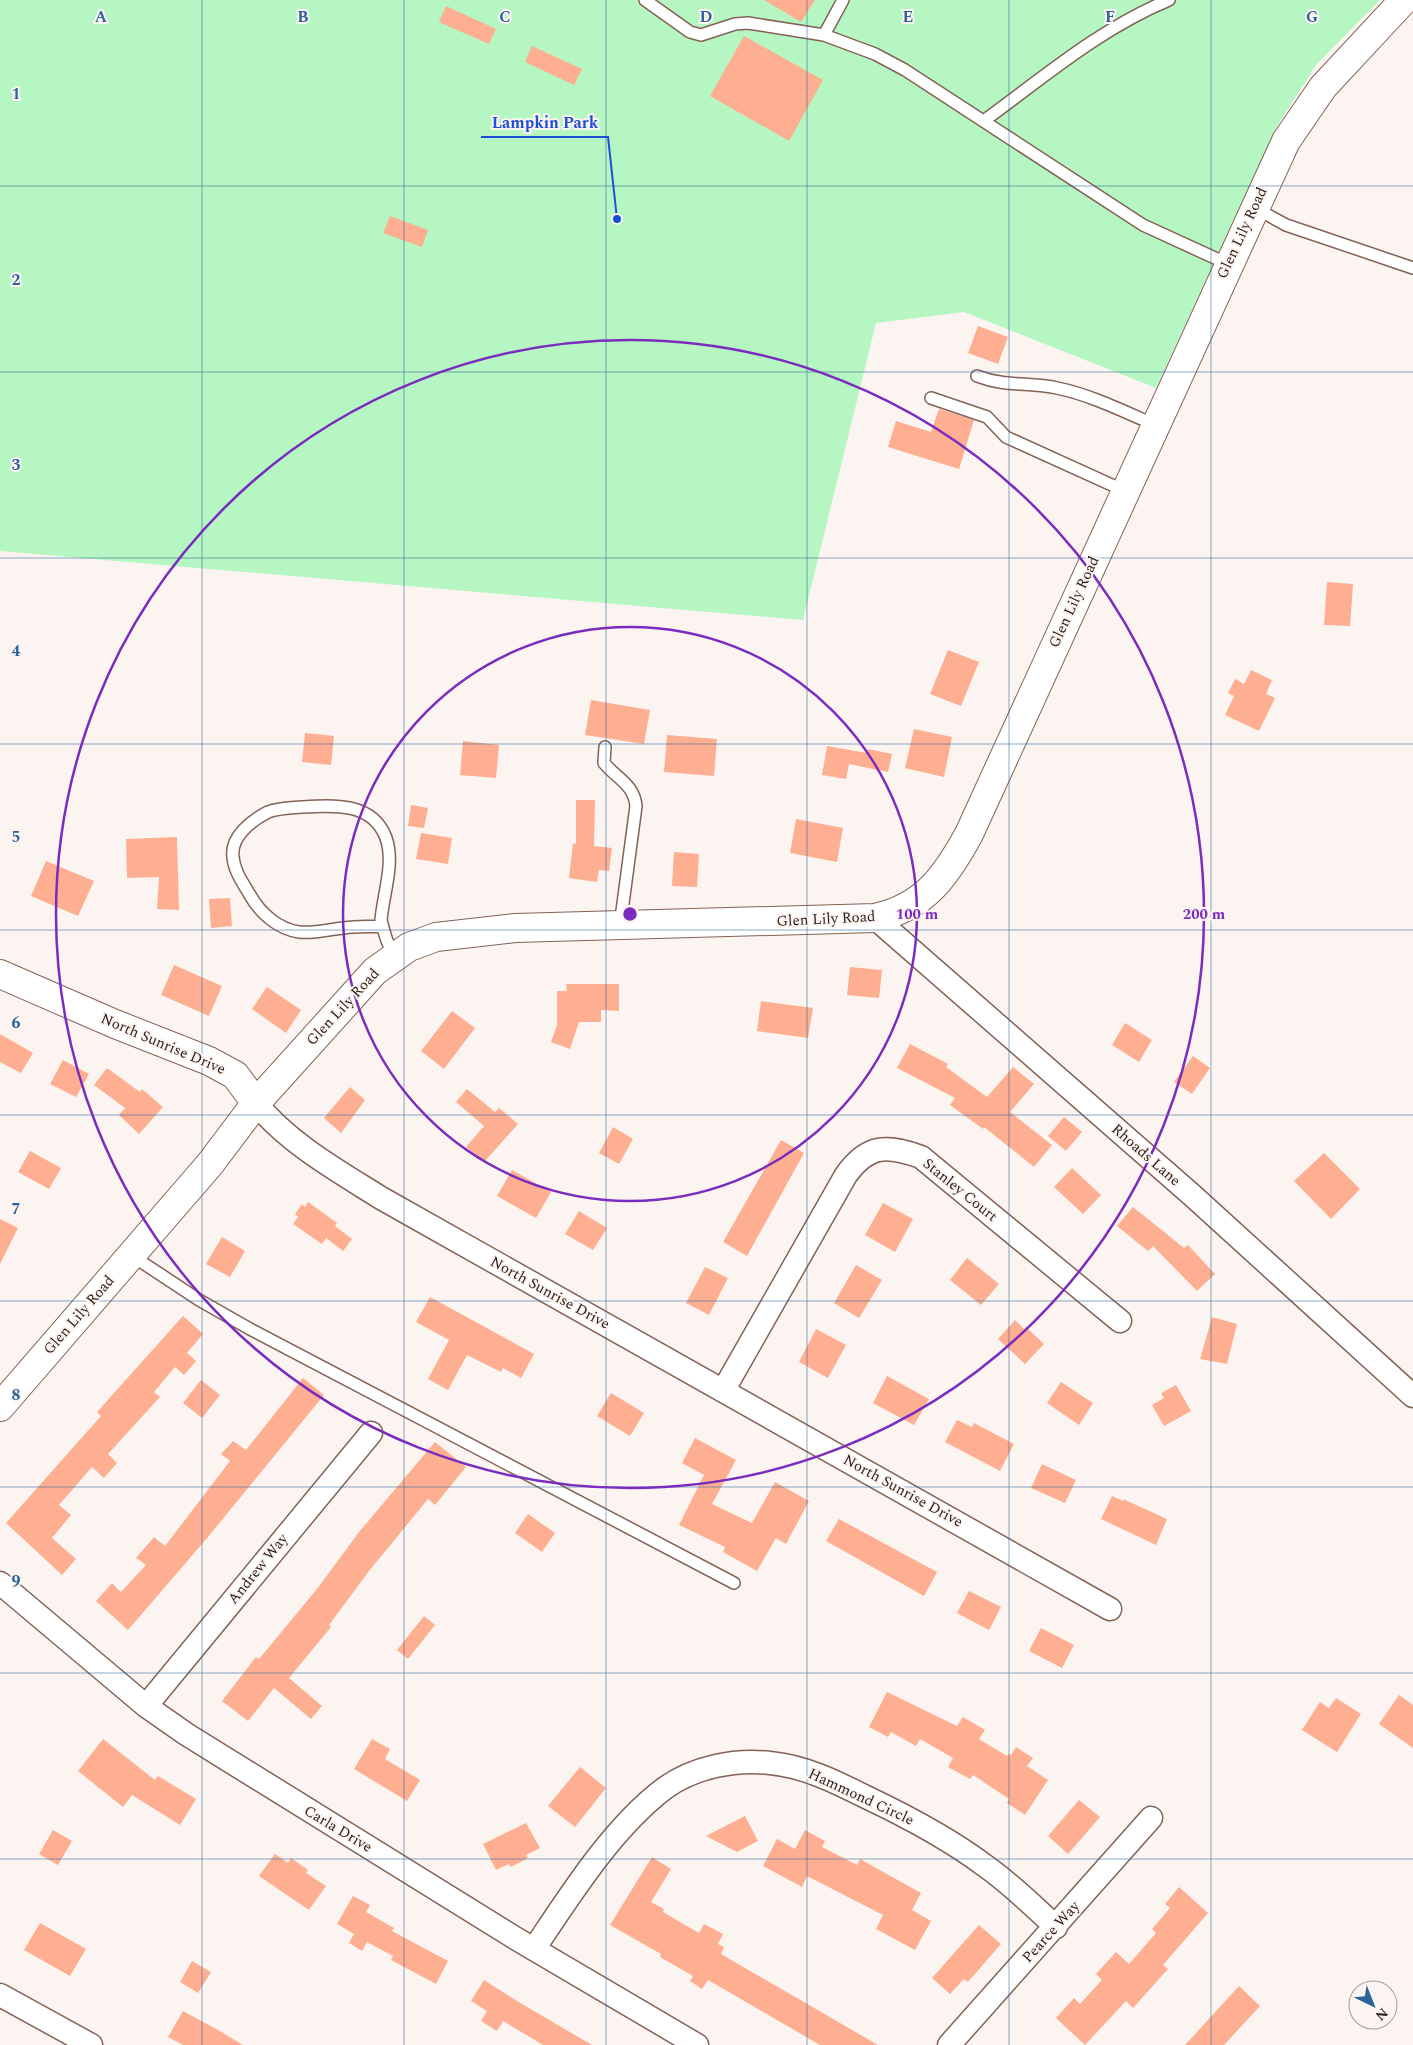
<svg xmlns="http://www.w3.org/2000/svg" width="1413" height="2045" font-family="Spectral,serif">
<rect width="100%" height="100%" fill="#fcf4f1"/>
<!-- green -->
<path fill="#b5f6c2" d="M0,0H1380L1316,65L1277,126L1156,388L964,312L876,323L803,620L0,551Z"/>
<!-- building -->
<path fill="#feaf91" d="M764,0H815L801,22Z
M446,6L496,29L489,44L439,22Z
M744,36L823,80L789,141L710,96Z
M532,46L582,69L574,85L525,62Z
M390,216L428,230L422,247L383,233Z
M978,326L1008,337L998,364L968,353Z
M939,409L974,420L959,469L888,447L896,421L931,432Z
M1327,582L1353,584L1350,626L1324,625Z
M948,650L979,662L961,706L930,694Z
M1251,670L1272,680L1266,694L1275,698L1259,731L1225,715L1234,696L1228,693L1235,679L1244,684Z
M591,700L650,710L644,744L585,735Z
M914,729L952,737L944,777L905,768Z
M305,733L334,736L331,765L302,762Z
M667,735L717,739L714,776L664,772Z
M463,741L499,745L496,778L460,775Z
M827,746L867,753L868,749L892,754L888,772L849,764L846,779L822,775Z
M576,800H595L594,846L612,848L609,871L599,870L597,882L569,878L573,843L576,844Z
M411,805L428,808L424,828L408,826Z
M796,819L843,828L837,862L790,853Z
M421,833L452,838L448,864L416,859Z
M177,837L179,910L157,909L159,877L127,878L126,839Z
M674,852L699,854L697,887L672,886Z
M46,861L94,881L78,916L31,896Z
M230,898L232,926L211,928L209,899Z
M174,965L222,986L209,1016L161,995Z
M850,967L882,970L879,998L847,995Z
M566,984H619V1011L601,1010V1022H579L570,1049L551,1042L557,1025V991H567Z
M267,987L301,1010L286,1033L252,1009Z
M761,1001L813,1008L808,1038L757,1031Z
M452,1011L475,1028L444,1069L421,1051Z
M1125,1023L1152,1040L1139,1062L1112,1045Z
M0,1034L33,1053L21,1073L0,1062Z
M910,1044L948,1064L946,1067L987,1097L1013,1067L1034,1084L1010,1112L1052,1145L1034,1167L984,1127L983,1129L950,1105L955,1098L897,1068Z
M1193,1056L1210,1068L1192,1094L1174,1082Z
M63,1060L89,1074L76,1097L50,1084Z
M107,1068L140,1092L142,1089L163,1107L139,1134L119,1115L125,1108L94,1085Z
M350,1087L365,1100L341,1133L324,1118Z
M467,1089L495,1112L499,1108L518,1124L484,1162L466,1147L484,1126L456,1102Z
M1064,1117L1082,1132L1066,1151L1048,1136Z
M613,1127L633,1139L619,1164L599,1153Z
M781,1140L804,1153L747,1256L723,1242Z
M30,1151L61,1168L49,1189L18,1172Z
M1324,1153L1360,1189L1331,1219L1294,1181Z
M1072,1168L1101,1195L1083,1214L1054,1187Z
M512,1170L551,1192L536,1218L497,1196Z
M308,1202L337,1223L335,1226L352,1239L343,1251L326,1238L322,1244L293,1224L298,1217L295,1214L302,1204L305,1207Z
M883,1203L913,1219L895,1252L865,1235Z
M1133,1207L1184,1248L1188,1245L1215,1274L1197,1291L1153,1246L1148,1251L1117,1226Z
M579,1211L607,1228L593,1250L565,1234Z
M0,1219L18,1228L0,1264Z
M222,1237L245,1251L230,1277L206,1264Z
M967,1258L999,1284L981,1305L950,1280Z
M856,1265L882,1280L859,1318L834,1303Z
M705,1267L728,1278L709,1315L686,1303Z
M430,1297L534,1354L521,1378L503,1368L501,1372L467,1355L448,1390L428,1379L449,1340L416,1322Z
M183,1316L203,1334L187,1353L196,1361L184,1375L175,1367L154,1392L160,1397L108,1454L117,1463L104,1478L92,1467L59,1505L71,1515L52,1538L76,1559L62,1575L6,1523L101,1416L97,1412Z
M1212,1317L1237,1324L1227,1364L1200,1359Z
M1015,1320L1024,1329L1026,1327L1044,1344L1025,1364L998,1339Z
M816,1329L846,1345L828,1378L799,1362Z
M887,1376L929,1399L914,1425L873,1403Z
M303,1378L324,1395L208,1537L128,1630L96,1601L112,1583L121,1592L146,1565L136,1558L154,1537L165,1546L230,1461L221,1454L233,1441L246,1450Z
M201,1380L220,1395L202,1418L183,1403Z
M1061,1382L1093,1403L1079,1425L1047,1403Z
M1176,1385L1191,1411L1164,1426L1152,1405L1164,1398L1161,1393Z
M611,1393L644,1413L630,1436L597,1416Z
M957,1420L972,1427L974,1423L1014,1444L1000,1471L945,1442Z
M695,1438L736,1460L712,1504L752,1523L775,1482L809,1501L786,1544L776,1538L757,1571L723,1552L725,1547L679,1525L704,1475L682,1463Z
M435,1442L466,1467L435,1505L428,1499L369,1571L329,1625L331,1627L289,1678L322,1706L311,1719L274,1688L248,1721L222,1701L256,1657L259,1659L317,1589L359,1532Z
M1042,1464L1076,1480L1065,1503L1031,1488Z
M1112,1496L1123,1501V1499L1167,1519L1156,1545L1101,1519Z
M528,1514L555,1533L542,1552L515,1533Z
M839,1519L937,1572L924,1596L826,1541Z
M969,1591L1001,1607L989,1630L957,1613Z
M424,1616L435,1625L408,1659L397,1650Z
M1041,1628L1074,1645L1062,1668L1029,1651Z
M887,1692L957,1726L963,1717L985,1730L979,1739L1007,1756L1008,1754L1011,1755L1016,1747L1033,1758L1027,1766L1048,1780L1025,1815L1007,1803L1009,1799L973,1775L970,1779L948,1767L953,1758L920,1739L916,1746L891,1732L888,1737L869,1727Z
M1399,1695L1413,1705V1748L1379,1724Z
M1336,1698L1361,1714L1337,1752L1302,1730L1320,1702L1329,1708Z
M103,1739L155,1780L158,1776L196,1799L180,1825L132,1795L123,1807L78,1771Z
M372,1739L390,1749L385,1759L420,1780L407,1801L354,1769Z
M580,1767L606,1788L575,1827L548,1806Z
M1079,1800L1100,1817L1068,1854L1048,1836Z
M745,1816L758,1841L737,1852L706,1836Z
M526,1823L540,1848L526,1855L528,1858L511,1867L509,1864L496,1870L483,1844Z
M53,1830L72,1841L58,1865L39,1854Z
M805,1830L825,1841L822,1847L857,1865L860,1859L921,1893L912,1910L931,1921L915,1950L876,1929L883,1915L807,1876L802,1887L763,1866L777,1839L795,1849Z
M275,1854L288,1863L291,1858L308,1870L306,1873L326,1886L309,1910L259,1876Z
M652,1857L671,1869L651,1902L664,1909L663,1912L699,1933L704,1924L723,1934L718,1944L724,1947L721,1954L878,2045H820L708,1980L702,1989L690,1981L693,1976L660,1957L661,1954L610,1925Z
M1179,1887L1208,1913L1163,1965L1168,1969L1133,2008L1126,2001L1085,2045L1056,2018L1074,1998L1080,2004L1102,1980L1096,1974L1116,1952L1129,1964L1156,1933L1152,1929L1170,1908L1165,1904Z
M353,1896L370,1905L366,1912L394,1928L392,1931L448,1961L436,1984L391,1960L393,1956L367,1942L362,1951L349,1943L354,1934L337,1924Z
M40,1923L86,1949L70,1976L24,1950Z
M979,1925L1001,1944L968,1982L964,1979L950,1994L932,1978Z
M192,1961L211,1972L198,1993L180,1982Z
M484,1980L522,2004L592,2045H543L503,2021L497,2031L481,2021L487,2011L471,2001Z
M1239,1986L1260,2006L1224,2045H1185Z
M183,2011L218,2030L243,2045H183L168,2037Z"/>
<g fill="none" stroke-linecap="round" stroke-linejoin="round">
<!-- lane casing -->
<g stroke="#846256" stroke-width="14">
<path id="lane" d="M645,0L690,32L701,35L735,24L748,23L824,35
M843,0L824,35L875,54L905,70L1143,225L1228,264
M985,120C1044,77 1101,28 1169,0
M1255,208L1286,225L1413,268
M977,376C1005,387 1029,382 1057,388C1091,395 1123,411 1155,425
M931,398L987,417L1006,437L1125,491
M605,747L604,763C616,778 634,784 636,806L620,926
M382,926C370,927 357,926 344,928C329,929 315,934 299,932C278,929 260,913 250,895C243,883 234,871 233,857C230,837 252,820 268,812C278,808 291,808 302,807C333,805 373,802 386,838C395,863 383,895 381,920C384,933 388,945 394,957
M131,1255L199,1300L250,1329L734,1583"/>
</g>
<!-- street casing -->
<g stroke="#846256" stroke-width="25">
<path id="street" d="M875,918L1193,1196L1413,1396
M256,1103C288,1143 338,1171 381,1198L1110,1609
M723,1391L846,1175C868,1144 887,1145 921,1157L1120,1321
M0,1583L146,1706L186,1734L515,1938L697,2045
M146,1706L371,1433
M534,1949C570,1895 613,1827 665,1788C694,1767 735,1759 770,1763C804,1766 836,1782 866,1797C906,1816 948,1838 984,1865C1010,1883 1032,1905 1056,1927
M0,1995L91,2045
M949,2045L1151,1818"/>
</g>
<!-- secondary casing -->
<g stroke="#846256" stroke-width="30">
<path id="secondary" d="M0,974L115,1024L209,1061L235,1075L256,1103
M0,1407L210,1164L256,1103L375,971L409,947L436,937L515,928L875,918C925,907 946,876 969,834L1286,141L1323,87L1404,0"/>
</g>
<!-- lane -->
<use href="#lane" stroke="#fff" stroke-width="11"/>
<!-- street -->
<use href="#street" stroke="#fff" stroke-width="22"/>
<!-- secondary -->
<use href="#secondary" stroke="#fff" stroke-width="28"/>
</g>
<!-- grid -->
<path fill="none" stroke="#29639a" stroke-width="1" stroke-opacity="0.55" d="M202,0V2045M404,0V2045M606,0V2045M807,0V2045M1009,0V2045M1211,0V2045M0,186H1413M0,372H1413M0,558H1413M0,744H1413M0,930H1413M0,1115H1413M0,1301H1413M0,1487H1413M0,1673H1413M0,1859H1413"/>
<!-- distance rings -->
<g fill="none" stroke="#7b2cbf" stroke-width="2.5">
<circle cx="630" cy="914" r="287"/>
<circle cx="630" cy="914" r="574"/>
</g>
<g text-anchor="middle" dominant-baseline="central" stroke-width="4" stroke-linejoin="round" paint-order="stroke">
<!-- street labels -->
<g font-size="15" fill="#2b1d18" stroke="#fcf4f1">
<text transform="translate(1242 233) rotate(-65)">Glen Lily Road</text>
<text transform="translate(1074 602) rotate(-65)">Glen Lily Road</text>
<text transform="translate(826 919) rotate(-3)">Glen Lily Road</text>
<text transform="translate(343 1007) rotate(-47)">Glen Lily Road</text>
<text transform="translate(163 1044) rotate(23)">North Sunrise Drive</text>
<text transform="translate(1146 1155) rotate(41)">Rhoads Lane</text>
<text transform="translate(960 1190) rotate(39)">Stanley Court</text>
<text transform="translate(550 1293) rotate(29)">North Sunrise Drive</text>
<text transform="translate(79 1315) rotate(-49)">Glen Lily Road</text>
<text transform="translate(903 1491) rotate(29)">North Sunrise Drive</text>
<text transform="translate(258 1569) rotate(-51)">Andrew Way</text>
<text transform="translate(861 1797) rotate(25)">Hammond Circle</text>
<text transform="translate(338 1829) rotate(31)">Carla Drive</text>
<text transform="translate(1051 1932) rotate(-48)">Pearce Way</text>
</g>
</g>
<g font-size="16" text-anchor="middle" font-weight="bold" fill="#29639a" stroke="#fcf4f1" stroke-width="4" stroke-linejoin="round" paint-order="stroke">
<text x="101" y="22">A</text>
<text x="303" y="22">B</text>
<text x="505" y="22">C</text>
<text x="706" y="22">D</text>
<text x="908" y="22">E</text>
<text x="1110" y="22">F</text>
<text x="1312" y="22">G</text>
<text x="16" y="99">1</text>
<text x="16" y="285">2</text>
<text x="16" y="470">3</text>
<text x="16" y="656">4</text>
<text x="16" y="842">5</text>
<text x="16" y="1028">6</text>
<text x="16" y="1214">7</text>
<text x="16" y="1400">8</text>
<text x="16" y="1586">9</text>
</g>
<circle cx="630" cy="914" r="8" fill="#7b2cbf" stroke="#fcf4f1" stroke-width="2.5"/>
<g font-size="15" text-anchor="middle" font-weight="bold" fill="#7b2cbf" stroke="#fcf4f1" stroke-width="4" stroke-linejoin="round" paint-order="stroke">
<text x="917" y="919">100 m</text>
<text x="1204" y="919">200 m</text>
</g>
<!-- callouts -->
<path fill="none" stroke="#1d4ed8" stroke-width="2" d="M617 219L608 137H481"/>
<circle fill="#1d4ed8" stroke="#fcf4f1" stroke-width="2" cx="617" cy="219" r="5"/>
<g font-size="16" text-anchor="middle" font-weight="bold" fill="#1d4ed8" stroke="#fcf4f1" stroke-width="4" stroke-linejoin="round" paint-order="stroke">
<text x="545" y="128">Lampkin Park</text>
</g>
<!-- north arrow -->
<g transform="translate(1373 2005) rotate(137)"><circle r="24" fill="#fcf4f1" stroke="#a89e9a"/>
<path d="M0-4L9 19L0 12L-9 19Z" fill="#29639a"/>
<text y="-8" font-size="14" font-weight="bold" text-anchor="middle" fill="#2b1d18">N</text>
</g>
</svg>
